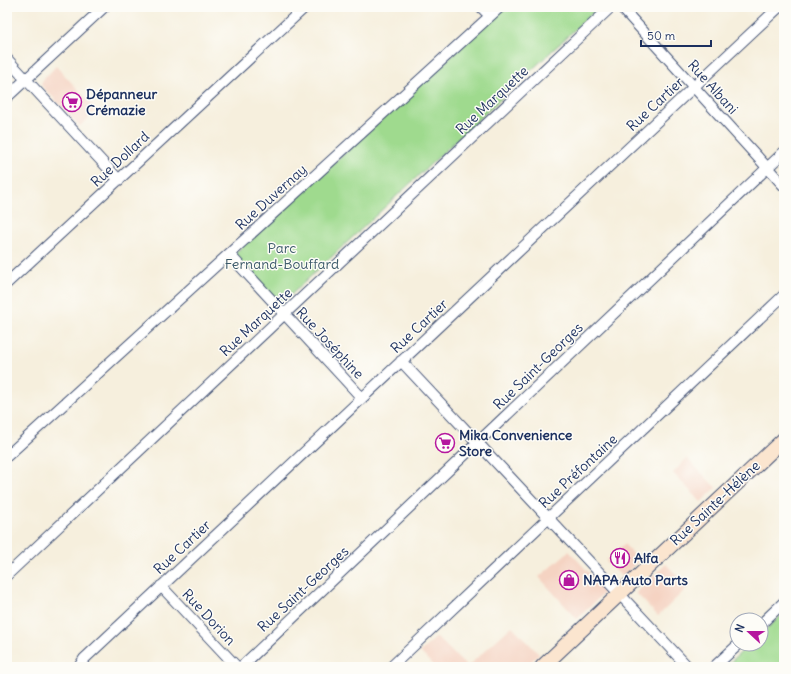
<svg xmlns="http://www.w3.org/2000/svg" width="791" height="674" font-family="Delius,sans-serif">
<rect width="100%" height="100%" fill="#fdfcf7"/>
<filter id="ink" filterUnits="userSpaceOnUse"><feTurbulence type="fractalNoise" baseFrequency=".025" numOctaves="2"/><feDisplacementMap in="SourceGraphic" scale="8" xChannelSelector="R" yChannelSelector="G"/><feConvolveMatrix kernelMatrix="1 2 1 2 8 2 1 2 1" color-interpolation-filters="sRGB"/></filter>
<filter id="wash" filterUnits="userSpaceOnUse"><feTurbulence type="fractalNoise" baseFrequency=".012" numOctaves="4" result="noise"/><feDisplacementMap in="SourceGraphic" scale="16" xChannelSelector="R" yChannelSelector="G"/><feGaussianBlur stdDeviation="0.9" result="paint"/><feColorMatrix in="noise" values="0 0 0 0 0 0 0 0 0 0 0 0 0 0 0 0 0 1.4 0 .05"/><feComposite in="paint" operator="in"/></filter>
<g filter="url(#wash)">
<rect width="100%" height="100%" fill="#f6efdd"/>
<!-- built -->
<path fill="#f5d3c2" d="M56,66L97,110L80,126L41,85L42,81Z
M687,458L716,488L701,502L673,473Z
M624,544L639,560L622,577L606,561Z
M569,551L604,589V593L577,619L539,577Z
M666,564L688,587L658,616L636,593Z
M512,626L539,654L525,667H467Z
M437,637L467,667H435L420,652Z"/>
<!-- green -->
<path fill="#9fda8e" stroke="#5d8476" d="M505,7H599L278,307L233,255Z
M784,613V667H725L750,644H761V634Z"/>
</g>
<g filter="url(#ink)">
<g fill="none" stroke-linecap="round" stroke-linejoin="round">
<!-- street casing -->
<g stroke="#3c4c71" stroke-width="12">
<path id="street" d="M481,7L490,16
M621,7L784,186
M7,59L119,180
M7,97L104,7
M229,254L362,398
M7,283L305,7
M401,361L688,667
M7,456L500,7
M7,575L611,7
M161,586L237,667
M761,624L784,602
M79,667L84,659L779,7
M241,667L784,152
M391,667L784,295
M714,667L739,644"/>
</g>
<!-- secondary casing -->
<g stroke="#3c4c71" stroke-width="16">
<path id="secondary" d="M542,667L784,439"/>
</g>
<!-- street -->
<use href="#street" stroke="#fff" stroke-width="10"/>
<!-- secondary -->
<use href="#secondary" stroke="#fbe5cf" stroke-width="14"/>
</g>
</g>
<!-- icons -->
<defs>
<g id="supermarket-ring" transform="scale(1)"><circle r="9.5" fill="#fdfcf7" stroke="#b5179e" stroke-width="1.5"/><path d="M-6-5.5h2.5l.6 2H6L4.5 2H-2.5L-4.4-4H-6ZM-1.5 3.2a1.3 1.3 0 1 0 .1 0ZM3 3.2a1.3 1.3 0 1 0 .1 0Z" fill="#b5179e"/></g>
<g id="restaurant-ring" transform="scale(1)"><circle r="9.5" fill="#fdfcf7" stroke="#b5179e" stroke-width="1.5"/><path d="M-5-6h1v4h1v-4h1v4h1v-4h1v5L-1.5 .5V6h-2V.5L-5-1ZM5-6V6H3V1.5H1.5Q1.5-4 5-6Z" fill="#b5179e"/></g>
<g id="shop-ring" transform="scale(1)"><circle r="9.5" fill="#fdfcf7" stroke="#b5179e" stroke-width="1.5"/><path d="M-5-2.5h2.3a2.7 3.5 0 0 1 5.4 0H5L5.5 6h-11ZM-1.5-2.5h3a1.5 2.3 0 0 0-3 0Z" fill="#b5179e"/></g>
</defs>
<g fill-rule="evenodd">
<use href="#supermarket-ring" x="72" y="102"/>
<use href="#supermarket-ring" x="445" y="443"/>
<use href="#restaurant-ring" x="620" y="558"/>
<use href="#shop-ring" x="569" y="580"/>
</g>
<g text-anchor="middle" dominant-baseline="central" stroke-width="3" stroke-linejoin="round" paint-order="stroke">
<!-- street labels -->
<g font-size="14" fill="#1b2f5e" stroke="#fdfcf7">
<text transform="translate(713 87) rotate(48)">Rue Albani</text>
<text transform="translate(492 100) rotate(-43)">Rue Marquette</text>
<text transform="translate(655 104) rotate(-43)">Rue Cartier</text>
<text transform="translate(120 159) rotate(-43)">Rue Dollard</text>
<text transform="translate(271 197) rotate(-42)">Rue Duvernay</text>
<text transform="translate(256 322) rotate(-43)">Rue Marquette</text>
<text transform="translate(419 326) rotate(-43)">Rue Cartier</text>
<text transform="translate(330 343) rotate(47)">Rue Joséphine</text>
<text transform="translate(538 366) rotate(-44)">Rue Saint-Georges</text>
<text transform="translate(578 471) rotate(-43)">Rue Préfontaine</text>
<text transform="translate(715 503) rotate(-43)">Rue Sainte-Hélène</text>
<text transform="translate(182 547) rotate(-43)">Rue Cartier</text>
<text transform="translate(303 589) rotate(-43)">Rue Saint-Georges</text>
<text transform="translate(209 617) rotate(47)">Rue Dorion</text>
</g>
<!-- poi labels -->
<g font-size="14" font-weight="bold" fill="#1b2f5e" stroke="#fdfcf7" text-anchor="start">
<text x="86" y="94">Dépanneur<tspan x="86" dy="16">Crémazie</tspan></text>
<text x="459" y="435">Mika Convenience<tspan x="459" dy="16">Store</tspan></text>
<text x="634" y="558">Alfa</text>
<text x="583" y="580">NAPA Auto Parts</text>
</g>
<!-- park labels -->
<g font-size="14" fill="#3c5a6a" stroke="#fdfcf7">
<text x="282" y="248">Parc<tspan x="282" dy="16">Fernand-Bouffard</tspan></text>
</g>
</g>
<!-- margin -->
<rect width="791" height="674" fill="none" stroke="#fdfcf7" stroke-width="24"/>
<!-- north arrow -->
<g transform="translate(749 632) rotate(292)"><circle r="19" fill="#fdfcf7" stroke="#a3aaba"/>
<path d="M0-3L7 15L0 10L-7 15Z" fill="#b5179e"/>
<text y="-6" font-size="11" font-weight="bold" text-anchor="middle" fill="#1b2f5e">N</text>
</g>
<!-- scale -->
<path d="M641 40v6h70v-6" fill="none" stroke="#1b2f5e" stroke-width="2"/>
<text x="647" y="40" font-size="12" fill="#1b2f5e" stroke="#fdfcf7" stroke-width="3" paint-order="stroke">50 m</text>
</svg>
